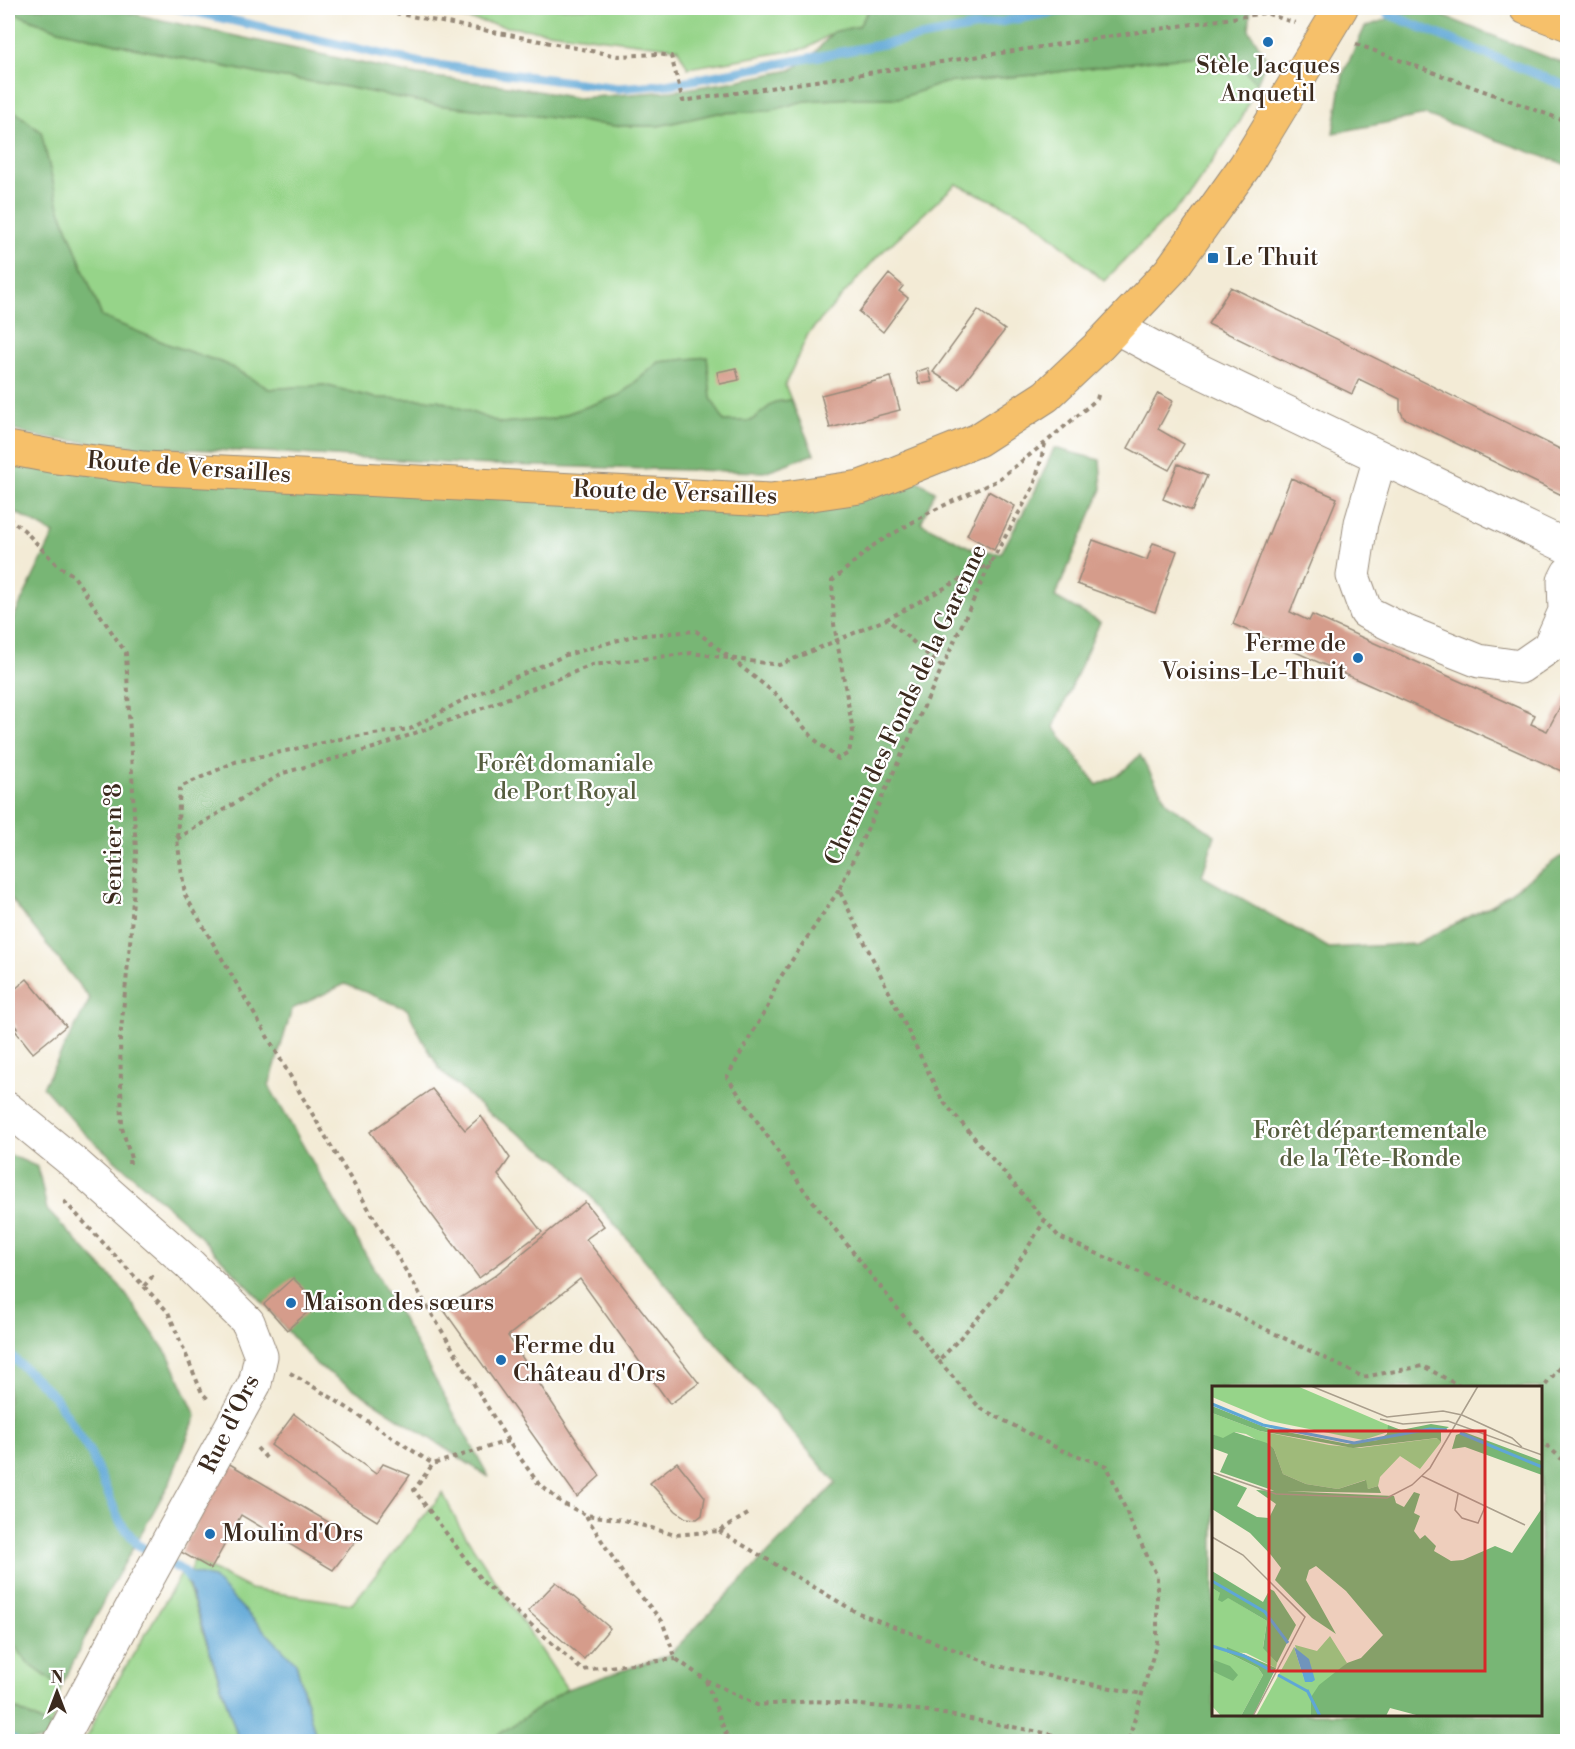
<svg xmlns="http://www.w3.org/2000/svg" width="1575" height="1749" font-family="'Libre Bodoni',serif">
<rect width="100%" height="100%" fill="#fff"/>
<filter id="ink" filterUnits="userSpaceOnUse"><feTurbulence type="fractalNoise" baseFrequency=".0167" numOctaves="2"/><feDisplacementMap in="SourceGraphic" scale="12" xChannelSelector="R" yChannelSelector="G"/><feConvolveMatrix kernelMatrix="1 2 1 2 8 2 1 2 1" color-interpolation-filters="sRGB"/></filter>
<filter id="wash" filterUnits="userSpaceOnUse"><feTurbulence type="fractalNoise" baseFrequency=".008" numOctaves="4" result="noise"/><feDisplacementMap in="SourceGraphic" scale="24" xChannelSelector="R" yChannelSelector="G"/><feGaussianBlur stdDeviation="1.35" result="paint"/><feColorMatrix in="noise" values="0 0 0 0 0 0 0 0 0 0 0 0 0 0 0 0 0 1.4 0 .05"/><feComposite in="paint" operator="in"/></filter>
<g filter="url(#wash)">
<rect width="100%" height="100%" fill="#f3ebd6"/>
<!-- green -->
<path fill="#96d489" stroke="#687f54" stroke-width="1.5" d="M410,8H870V9L859,26L833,32L808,48L688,68L677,48L508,27Z
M8,12L14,13L59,30L134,48L265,75L341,86L436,105L514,113L616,126H658L718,113L769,111L804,101L853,98H900L944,83L1033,75L1152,60L1228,54L1257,83L1241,120L1187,198L1104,281L1029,217L956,184L878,256L808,334L785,385L791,400L775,402L751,421H724L711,398L707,357L659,362L620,395L552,419L500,423L438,400L375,398L324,385L269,389L226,364L170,345L102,317L59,207L41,132L8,106Z
M443,1493L459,1526L567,1689L489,1741H317L296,1663L189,1572L194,1560L250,1589L352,1604Z
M183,1571L239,1741L84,1742L100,1710Z
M8,1637L29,1664L61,1687L51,1727L8,1705Z"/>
<!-- forest -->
<path fill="#78b675" stroke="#5a704a" stroke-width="1.5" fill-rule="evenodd" d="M8,8H106L417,75L509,86L577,98L672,91L730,82L791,70L811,57L833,32L859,26L870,8H1251L1249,30L1267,59L1257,83L1228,54L1152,60L1033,75L944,83L900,98H853L804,101L769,111L718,113L658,126H616L514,113L436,105L341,86L265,75L134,48L59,30L14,13L8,12Z
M1417,8H1423L1567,65V165L1426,115L1333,133L1343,74L1365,27Z
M8,106L41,132L59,207L102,317L170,345L226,364L269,389L324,385L375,398L438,400L501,423L552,419L620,395L659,362L707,357L711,398L724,421H751L775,402L791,400L814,454L764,472L464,464L284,453L138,447L44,438L8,429Z
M1054,448L1100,460L1102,489L1055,597L1100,622L1054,727L1097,785L1120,774L1140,755L1168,804L1215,835L1202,876L1329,948L1416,944L1492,905L1560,857L1567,856V1741H489L567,1689L669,1655L836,1483L562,1163L487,1112L441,1071L423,1041L407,1009L345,984L292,1009L269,1086L386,1290L489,1477L317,1365L259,1298L191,1227L83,1132L43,1087L90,999L8,895V629L54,534L8,508V466L163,478L822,509L911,477L935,491L921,523L979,552L1001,553L1036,489ZM1214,1388H1540V1714H1214Z
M8,1154L38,1167L47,1210L120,1286L169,1356L196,1416L169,1484L106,1596L61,1687L29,1664L8,1637Z
M8,1705L51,1727L46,1741H8Z"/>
<!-- water -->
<path fill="#5fa7d6" stroke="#4d687a" stroke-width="1.5" d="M184,1571L213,1578L296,1663L317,1741H239Z"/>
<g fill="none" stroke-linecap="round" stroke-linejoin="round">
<!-- stream -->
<path stroke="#5fa7d6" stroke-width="9" d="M177,8L421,63L618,88L671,84L1075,8
M1388,14L1568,87
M8,1353L55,1397L91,1454L120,1522L138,1545L183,1571L190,1579
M8,1737L16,1742"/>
</g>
<g id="blocks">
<!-- building -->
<path fill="#d59c8b" d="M889,274L903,286L899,291L908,298L883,332L859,312Z
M1231,287L1568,453V498L1404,418L1400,410V399L1359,379L1352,394L1208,324Z
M978,310L1005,330L959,389L933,372Z
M736,368L739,380L720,384L717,372Z
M928,368L932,382L919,384L916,372Z
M891,377L900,410L830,428L821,395Z
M1158,393L1173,401L1158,429L1184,444L1169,470L1128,448Z
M1178,464L1207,476L1192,511L1163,499Z
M1291,478L1337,498L1290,612L1309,621L1312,615L1535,715L1531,724L1547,731L1568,692V774L1233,624Z
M988,491L1015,506L994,550L967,535Z
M1093,540L1147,560L1153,543L1177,551L1155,612L1077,584Z
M27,979L66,1026L33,1053L14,1029L17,1028L8,1016V995Z
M432,1089L465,1130L481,1116L510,1158L498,1175L542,1232L479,1278L370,1132Z
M585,1202L604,1226L586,1239L699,1383L670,1404L580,1279L508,1336L600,1476L577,1497L443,1309L493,1277Z
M293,1278L318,1303L287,1330L264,1304Z
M294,1414L376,1474L383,1464L410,1475L377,1521L353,1506L271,1445Z
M677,1462L705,1497L702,1515L697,1519L686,1518L676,1511L650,1483Z
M228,1463L357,1539L333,1570L241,1515L211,1569L181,1552Z
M556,1582L610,1628L584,1659L528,1611Z"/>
</g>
</g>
<g filter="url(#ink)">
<use href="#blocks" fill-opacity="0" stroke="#978a7a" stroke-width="1.5"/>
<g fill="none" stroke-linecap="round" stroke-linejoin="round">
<!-- minor casing -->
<g stroke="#978a7a" stroke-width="35">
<path id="minor" d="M1117,328L1175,359L1568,547
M1380,458L1361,523L1353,576L1366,612L1404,631L1479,661L1520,667L1549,647L1565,611L1564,581L1568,573
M8,1109L78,1166L189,1264L248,1322L261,1356L255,1383
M60,1742L138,1596"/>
</g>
<!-- major casing -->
<g stroke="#978a7a" stroke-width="35">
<path id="major" d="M1526,8L1568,24
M8,448L56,457L144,468L771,500L860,487L871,483L978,440L1046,396L1100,345L1170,271L1245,166L1341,8"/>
</g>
<!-- path -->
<path stroke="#978a7a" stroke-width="4" stroke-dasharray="4.5 4.5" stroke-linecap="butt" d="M369,8L618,56L658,54L671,56L683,101L1265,13L1295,23
M1356,44L1568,122
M1045,444L1034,486L991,562L839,890L942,1100L1059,1237L1233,1313L1363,1377L1423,1366L1463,1388
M8,518L24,530L57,565L73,575L126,653L136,853L130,944L120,1040L122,1128L132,1162H123
M942,667L887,619L991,563
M177,839L283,773L377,747L478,710L592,665L692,653L779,665L887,619
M839,890L778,981L768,1006L727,1077L804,1190L939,1361L996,1298L1045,1220
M64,1201L168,1312L202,1393L210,1401
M144,1286L152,1277L153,1278
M939,1361L980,1408L1061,1450L1107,1466L1133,1527L1157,1576V1642L1128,1742
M290,1373L332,1398L433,1464
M1540,1392L1568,1357
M1540,1439L1568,1465
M508,1441L433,1464L414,1490L482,1581L582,1670L676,1659
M257,1448L269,1461
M748,1514L719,1531L675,1535L624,1520L586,1515L562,1503L538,1483L508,1441L331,1146L185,895L177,839L180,787L235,762L345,738L410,729L461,701L566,655L633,636L696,631L777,695L814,739L838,759L849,753L853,731L834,624L832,581L874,545L930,512L996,481L1045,443L1097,399L1099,392
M586,1516L627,1580L662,1621L676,1659L706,1680L757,1705L815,1701L928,1711L1050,1734L1078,1742
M719,1531L856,1612L997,1666L1142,1694
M706,1681L729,1742"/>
<!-- minor -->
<use href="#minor" stroke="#fff" stroke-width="33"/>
<!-- major -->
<use href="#major" stroke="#f6c06b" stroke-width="33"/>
<!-- minor-bridge casing -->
<g stroke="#978a7a" stroke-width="35" stroke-linecap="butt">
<path id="minor-bridge" d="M138,1596L255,1383"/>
</g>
<!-- minor-bridge -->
<use href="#minor-bridge" stroke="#fff" stroke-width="33"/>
</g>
</g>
<!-- markers -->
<g fill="#1f6fb2" stroke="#fff" stroke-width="2">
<circle cx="1268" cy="42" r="6"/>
<rect x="1207" y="252" width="12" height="12" rx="3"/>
<circle cx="1358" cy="658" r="6"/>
<circle cx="291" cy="1303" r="6"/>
<circle cx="501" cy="1360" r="6"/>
<circle cx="210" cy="1534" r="6"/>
</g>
<g text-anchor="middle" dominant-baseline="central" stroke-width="4.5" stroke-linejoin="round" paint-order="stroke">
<!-- poi labels -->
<g font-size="24" fill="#3b2a1e" stroke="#fff" text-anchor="start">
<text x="1268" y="66" text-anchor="middle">Stèle Jacques<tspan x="1268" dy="28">Anquetil</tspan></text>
<text x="1225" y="258">Le Thuit</text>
<text x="1346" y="644" text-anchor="end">Ferme de<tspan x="1346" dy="28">Voisins-Le-Thuit</tspan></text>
<text x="303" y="1303">Maison des sœurs</text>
<text x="513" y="1346">Ferme du<tspan x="513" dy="28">Château d'Ors</tspan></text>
<text x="222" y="1534">Moulin d'Ors</text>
</g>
<!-- street labels -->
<g font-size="24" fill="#3b2a1e" stroke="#fff">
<text transform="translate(189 468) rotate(4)">Route de Versailles</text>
<text transform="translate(675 493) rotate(2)">Route de Versailles</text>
<text transform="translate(906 705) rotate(-65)">Chemin des Fonds de la Garenne</text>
<text transform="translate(114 844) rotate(-90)">Sentier n°8</text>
<text transform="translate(230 1424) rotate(-64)">Rue d'Ors</text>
</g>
<!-- park labels -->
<g font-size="24" fill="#565d3e" stroke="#fff">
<text x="565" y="764">Forêt domaniale<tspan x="565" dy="28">de Port Royal</tspan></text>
<text x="1370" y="1131">Forêt départementale<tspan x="1370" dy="28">de la Tête-Ronde</tspan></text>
</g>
</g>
<!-- overview -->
<g transform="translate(1212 1386)">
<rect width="330" height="330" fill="#f3ebd6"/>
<path d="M0,0H85L176,39V46L151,54L58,35L0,11ZM0,27L48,45L117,59L147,62L226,52L229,56L208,83L188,70L168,91L166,100L156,103L153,94L126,103L94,98L71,88L62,63L34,48L23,46L11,53L0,48ZM0,202L55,235L51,261L65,277L64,282L34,267L14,266L46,282L51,289L29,330H9L0,320ZM118,250L135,277L99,311V330H44L82,261L93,296L83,259L105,265Z" fill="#96d489"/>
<path d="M0,20L55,42L136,58L166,54L175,48L176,39L189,44L219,38L237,41L229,46V56L225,52L141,62L48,45L0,27ZM22,46L55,57L62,63L71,88L94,98L126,103L154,94L156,103L166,100L169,107L63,105L8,86L16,68L0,62V48L11,52ZM252,46L330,75V89L253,61L240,63L244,49ZM0,88L35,102L25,120L45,131L57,132L64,118L44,104L182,110L184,117L192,121L202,106L208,108L202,127L208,130L202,145L208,153L213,149L224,160L222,165L239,175L251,174L283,160L300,167L330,122V330H208L178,322L174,330H99V311L107,299L135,277L149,272L171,249L134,205L104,180L97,184L94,194L124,248L100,232L63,194L69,182L59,169L38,147L0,123ZM0,185L51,216L58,203L62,205L84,239L65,277L51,262L55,235L16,212L10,216L6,214L8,207L0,202ZM15,261L64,282L41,330H29L51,289L46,282L14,266ZM2,274L18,280L26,289L21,295L0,285Z" fill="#78b675"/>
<path d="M82,261L97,273L103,294L100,296H93Z" fill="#5fa7d6"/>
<path fill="none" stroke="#5fa7d6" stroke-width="3" d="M0,18L51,39L142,57L218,43L235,44M248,47L330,81M0,195L53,226L76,257M0,260L32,270L62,286M66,289L95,305M95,304L108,330"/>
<path fill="none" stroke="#a99e8c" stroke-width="1.5" d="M99,0L175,31L231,25L250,29L300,52L310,61M168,33L191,38L236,35L330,69M0,86L64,108L175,112L200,99L218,82L266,0M210,90L313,139M246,108L243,124L250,132L266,137L273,121M0,151L31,169L93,231L41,330"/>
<path fill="#d62828" fill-opacity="0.15" stroke="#d62828" stroke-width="3" d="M57,45H273V285H57Z"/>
<rect width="330" height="330" fill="none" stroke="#3b2a1e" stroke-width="3"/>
</g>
<!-- margin -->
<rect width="1575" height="1749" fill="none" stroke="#fff" stroke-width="30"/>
<!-- north arrow -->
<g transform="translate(57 1692)" stroke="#ffffff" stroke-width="4.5" paint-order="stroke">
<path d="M0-4.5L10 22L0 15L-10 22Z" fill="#3b2a1e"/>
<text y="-9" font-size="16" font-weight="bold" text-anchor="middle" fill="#3b2a1e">N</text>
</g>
</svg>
